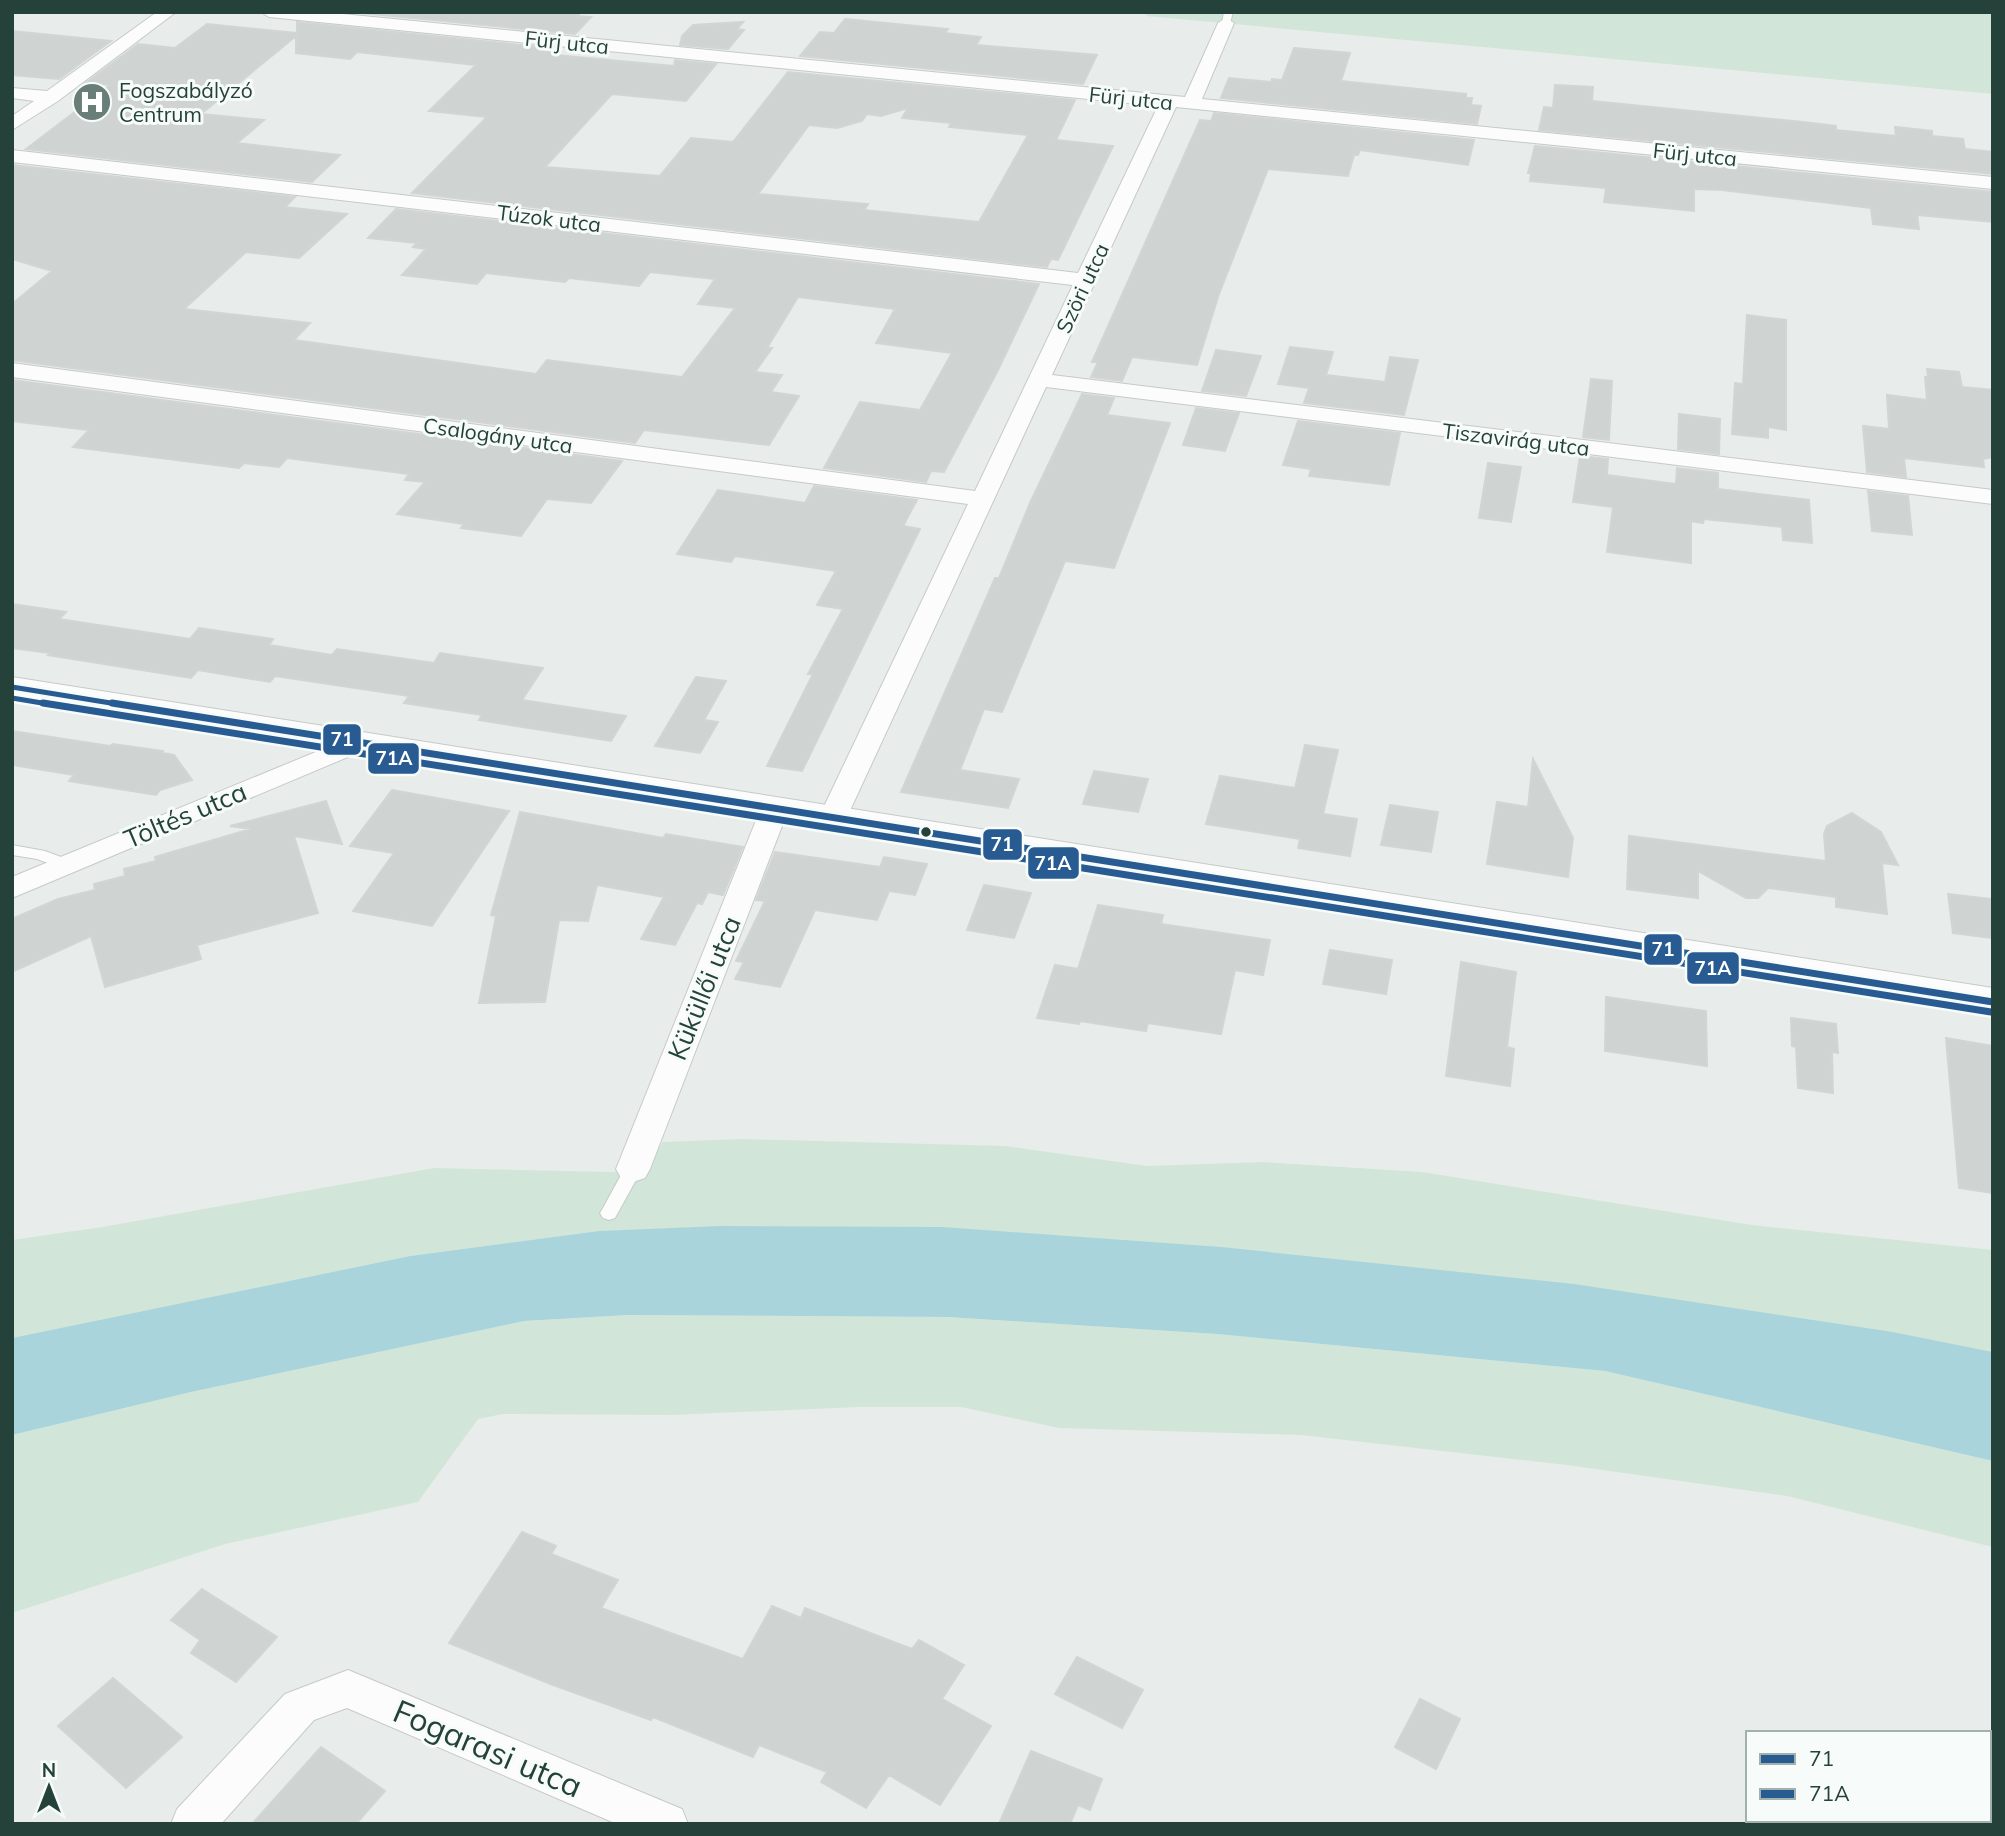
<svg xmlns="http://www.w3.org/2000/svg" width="2005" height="1836" font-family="Mulish,sans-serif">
<rect width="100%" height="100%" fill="#e8edeb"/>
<!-- green -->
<path fill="#d1e6d8" d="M1148,12H1993V94L1146,16Z
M740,1139L1005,1146L1147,1166L1264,1162L1422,1172L1752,1225L1993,1250V1352L1893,1332L642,1230L599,1231L410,1256L12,1338V1240L102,1227L434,1168L613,1172L648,1164L663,1142Z
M628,1315L948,1317L1217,1334L1605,1371L1993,1461V1547L1787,1496L1567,1465L1301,1435L1059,1428L961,1407H859L671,1415L503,1414L478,1419L418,1502L225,1544L12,1613V1435L191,1392L524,1321Z"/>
<!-- water -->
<path fill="#a9d4db" d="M721,1226L942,1227L1221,1247L1574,1284L1893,1332L1993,1352V1461L1605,1371L1217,1334L948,1317L628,1315L524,1321L191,1392L12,1435V1338L410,1256L599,1231Z"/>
<!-- building -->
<path fill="#cfd4d2" stroke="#d1d6d4" stroke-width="2" fill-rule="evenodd" d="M351,12H581L577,16L591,17L575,34Z
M845,19L948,29L945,33L981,37L976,45L1097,55L1083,84L800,56L820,32L834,33Z
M297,22L560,49L555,55L674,66L675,60L716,64L686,101L612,94L545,167L660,176L691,138L733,142L788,72L1075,100L1056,140L1113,146L1058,260L1051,259L1047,267L412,193L487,117L429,111L476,65L357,52L350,59L296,53V36L201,114L264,120L237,143L340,155L312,182L26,149L110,85L87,82L138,44L175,48L207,24L297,33ZM908,108L902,118L951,123L949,127L1028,135L979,222L864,210L868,204L758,194L809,125L837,128L862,121L867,114L881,116Z
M743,22L737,29L744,30L728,49L680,45L682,36L693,25Z
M12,31L111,41L59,79L12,75Z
M1294,48L1350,53L1341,81L1466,94V98H1472L1471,105L1481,106L1477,124L1221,98L1229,78L1271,82L1272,79L1282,80Z
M1555,85L1593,87L1592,101L1803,122L1836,126V130L1896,136L1895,127L1932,131V136L1963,139L1965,149L1993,152V174L1539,130L1544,107L1553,108Z
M1214,113L1474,140L1468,165L1360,150L1358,155H1354L1348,176L1268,169L1219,294L1197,365L1132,357L1122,381L1091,377L1098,362H1092L1200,120L1211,121Z
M1535,146L1993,192V222L1917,215L1919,229L1873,224L1871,208L1722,190L1694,189V211L1604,202L1606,188L1530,181L1531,173H1528Z
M12,165L295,197L285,207L347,214L299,258L246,252L184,309L310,323L294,340L536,374L547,360L682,377L735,308L698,304L715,279L650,272L639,286L569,278L565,282L486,273L477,284L402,275L426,249L413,247L417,243L368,238L396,209L1039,284L997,372L944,472L931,471L926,482L824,468L860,402L920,410L952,353L876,343L895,309L798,297L767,348H772L755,372L782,375L771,392L799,396L769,445L644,430L635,443L12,360V304L52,271L12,259Z
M1747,315L1786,320V430L1768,427V438L1732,434L1735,383L1743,384Z
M1290,347L1333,352L1326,375L1385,382L1390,357L1418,360L1404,415L1304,403L1309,388L1278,384Z
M1216,350L1261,356L1246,396L1202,391Z
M1927,369L1959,372L1962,387L1993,390V457L1983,459L1984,467L1904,458L1906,477L1867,472L1863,426L1889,429L1887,395L1927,400L1925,377H1928Z
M1591,379L1612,381L1609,440L1583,437Z
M12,380L622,461L591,503L547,499L521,536L461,528L464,524L397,514L425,482L405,480L409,474L287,458L279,467L244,463L239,468L73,447L89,430L12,421Z
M1082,394L1114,398L1107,415L1170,423L1114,568L1065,561L1002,712L984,709L960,770L1019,779L1008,808L901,792L995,578H999L1030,503Z
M1196,408L1239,413L1225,451L1183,445Z
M1679,414L1720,419L1719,454L1678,449Z
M1298,421L1400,433L1389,485L1309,476L1311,469L1283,465Z
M1580,456L1608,459L1607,475L1676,484L1677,468L1718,473V489L1809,500L1812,543L1783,540L1782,527L1704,519L1703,523L1691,521V563L1607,552L1613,507L1573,502Z
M1488,463L1521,467L1511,522L1479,518Z
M814,486L917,500L903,526L920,529L802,771L767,766L813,674H808L843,609L817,605L836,571L735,556L731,562L677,554L718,490L805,503Z
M1868,491L1908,496L1912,535L1872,531Z
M12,604L66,612L59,619L190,639L199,628L273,639L269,645L332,655L337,649L434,663L440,653L543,668L522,700L626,716L611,741L479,720L482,715L404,703L409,696L275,676L270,682L198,670L191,678L48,655L50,653L12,648Z
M696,677L726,681L704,720L718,722L700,753L655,746Z
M12,731L110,746L113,744L163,751L162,753L174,755L192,780L160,790L156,795L69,781L74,775L12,765Z
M1305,745L1338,750L1323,814L1357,819L1350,856L1298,848L1300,839L1206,824L1220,776L1295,788Z
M1533,759L1573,838L1568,877L1487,864L1497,802L1528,807Z
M1094,771L1148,779L1138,812L1083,804Z
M392,790L509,811L432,926L353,911L394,853L350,846Z
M326,801L342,844L294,836L318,913L197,945L201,959L105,987L91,936L12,972V919L58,899L95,890L94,884L125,876L124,869L156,861L155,857L251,829L230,826Z
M1390,805L1438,812L1431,852L1381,845Z
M520,812L663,838L666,834L743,847L723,895L708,892L702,904L697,903L675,945L641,939L664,897L597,885L588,921L559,920L545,1002L479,1003L496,916L491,915Z
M1852,813L1881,832L1898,865L1882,863L1887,914L1836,907V897L1768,888L1758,898H1746L1698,871V898L1627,889L1629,836L1826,861L1824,834L1827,826Z
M775,852L880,867L884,857L927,864L915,895L889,891L877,920L815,910L780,987L735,979L744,962L736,961L765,901L756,900Z
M984,885L1031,893L1014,938L967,930Z
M1948,894L1990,899L1993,938L1953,933Z
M1098,905L1163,915L1161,924L1270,940L1263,975L1235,970L1221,1034L1148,1023L1146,1031L1080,1021L1079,1024L1037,1018L1055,965L1078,969Z
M1330,950L1392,960L1386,994L1323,984Z
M1461,962L1516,972L1507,1047L1514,1049L1510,1086L1446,1076Z
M1606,997L1706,1011L1707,1066L1605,1051Z
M1791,1018L1836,1024L1838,1053L1832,1052L1833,1093L1798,1088L1796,1047L1792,1046Z
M1946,1038L1993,1046V1193L1959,1188Z
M522,1532L556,1546L551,1554L618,1580L601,1608L743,1659L772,1606L801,1618L805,1608L912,1649L919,1640L964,1665L942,1699L991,1726L940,1805L889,1775L866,1808L821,1782L827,1772L759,1745L753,1757L653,1717L651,1720L553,1685L449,1643Z
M202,1589L277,1637L236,1682L191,1653L200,1640L171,1620Z
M1077,1657L1143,1690L1122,1728L1055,1694Z
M113,1678L182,1737L126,1788L58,1726Z
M1420,1699L1460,1719L1436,1769L1395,1747Z
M321,1747L385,1791L356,1824H252Z
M1031,1751L1102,1779L1090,1810L1078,1805L1070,1824H999Z"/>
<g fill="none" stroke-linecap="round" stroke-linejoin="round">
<!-- service casing -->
<g stroke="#c5cac8" stroke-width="2">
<path id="service" d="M1224,12H1233L1230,23L1226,26L1222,23Z
M12,845L45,851L72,861L75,865L67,870L37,859L12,855Z
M633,1162L639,1164L642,1169L615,1218L609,1220L603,1218L600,1213L603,1208L627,1164Z"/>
</g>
<!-- minor casing -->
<g stroke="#c5cac8" stroke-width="2">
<path id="minor" d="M157,12H176L58,101L12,130V116L34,101L12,98V88L47,91Z
M261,12H322L1185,97L1218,23L1226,18L1234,23L1202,99L1993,177V189L1176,107L1052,375L1993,490V504L1046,387L847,817L843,823L833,826L823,823L819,817L968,504L12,377V363L975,491L1073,285L12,162V150L1078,273L1158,106L269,17Z
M357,735L367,737L371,743L367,749L12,898V877Z
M775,799L785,802L789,808L650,1169L645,1178L633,1182L621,1178L616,1169L761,808L765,802Z
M348,1670L682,1809L688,1824H617L347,1708L314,1720L221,1824H171L177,1809L285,1694Z"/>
</g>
<!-- tertiary casing -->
<g stroke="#c5cac8" stroke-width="2">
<path id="tertiary" d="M12,677L1993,988V1016L12,697Z"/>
</g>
<!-- service -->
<use href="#service" fill="#fcfcfc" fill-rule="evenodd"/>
<!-- minor -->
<use href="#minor" fill="#fcfcfc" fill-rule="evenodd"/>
<!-- tertiary -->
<use href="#tertiary" fill="#fcfcfc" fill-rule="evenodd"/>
<!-- bus-1-far1 casing -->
<g stroke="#f7fbf9" stroke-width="10">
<path id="bus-1-far1" d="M12,687L123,705"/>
</g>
<!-- bus-1 casing -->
<g stroke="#f7fbf9" stroke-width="12">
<path id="bus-1" d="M112,703L1993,1002"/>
</g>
<!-- bus-2-far1 casing -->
<g stroke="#f7fbf9" stroke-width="10">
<path id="bus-2-far1" d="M12,698L54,705"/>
</g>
<!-- bus-2 casing -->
<g stroke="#f7fbf9" stroke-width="12">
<path id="bus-2" d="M43,703L1991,1012"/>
</g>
<!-- bus-1-far1 -->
<use href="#bus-1-far1" stroke="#275b91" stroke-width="5"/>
<!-- bus-1 -->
<use href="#bus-1" stroke="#275b91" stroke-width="7"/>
<!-- bus-2-far1 -->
<use href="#bus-2-far1" stroke="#275b91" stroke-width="5"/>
<!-- bus-2 -->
<use href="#bus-2" stroke="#275b91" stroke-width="7"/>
</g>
<!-- icons -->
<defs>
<g id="hospital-disc" transform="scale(2.0125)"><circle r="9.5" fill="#697e78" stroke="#f7fbf9"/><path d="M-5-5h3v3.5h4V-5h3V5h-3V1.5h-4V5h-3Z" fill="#fff"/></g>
</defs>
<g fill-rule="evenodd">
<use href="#hospital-disc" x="92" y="102"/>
</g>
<!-- markers -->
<circle fill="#24423a" stroke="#f7fbf9" stroke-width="2.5" cx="926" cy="832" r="6"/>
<g text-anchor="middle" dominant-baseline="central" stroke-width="6" stroke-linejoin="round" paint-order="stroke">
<!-- far-street labels -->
<g font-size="21" fill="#24423a" stroke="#f7fbf9">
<text transform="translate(567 42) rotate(6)">Fürj utca</text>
<text transform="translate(1131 98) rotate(6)">Fürj utca</text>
<text transform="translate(1695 154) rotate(6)">Fürj utca</text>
<text transform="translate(549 218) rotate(7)">Túzok utca</text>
<text transform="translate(1082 288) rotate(-65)">Szöri utca</text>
<text transform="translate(498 435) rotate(8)">Csalogány utca</text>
<text transform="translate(1516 439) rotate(7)">Tiszavirág utca</text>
</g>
<!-- far-poi labels -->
<g font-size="21" fill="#24423a" stroke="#f7fbf9" text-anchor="start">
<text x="119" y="90">Fogszabályzó<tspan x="119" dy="24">Centrum</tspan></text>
</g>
<!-- street labels -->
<g font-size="26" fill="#24423a" stroke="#f7fbf9">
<text transform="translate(185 815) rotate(-23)">Töltés utca</text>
<text transform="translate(704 988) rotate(-68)">Küküllői utca</text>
</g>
<!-- near-street labels -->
<g font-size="32" fill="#24423a" stroke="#f7fbf9">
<text transform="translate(488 1748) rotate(23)">Fogarasi utca</text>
</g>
</g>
<g stroke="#f7fbf9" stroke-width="2.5">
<rect x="322" y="723" width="40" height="33" rx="7" fill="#275b91"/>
<rect x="367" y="742" width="53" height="33" rx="7" fill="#275b91"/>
<rect x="982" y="828" width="41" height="33" rx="7" fill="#275b91"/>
<rect x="1027" y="846" width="53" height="34" rx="7" fill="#275b91"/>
<rect x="1643" y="933" width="40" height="33" rx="7" fill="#275b91"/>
<rect x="1686" y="951" width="54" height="34" rx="7" fill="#275b91"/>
</g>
<g font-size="19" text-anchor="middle" font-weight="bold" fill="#fff">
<text x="342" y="746">71</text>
<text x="394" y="765">71A</text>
<text x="1002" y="851">71</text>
<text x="1053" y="870">71A</text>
<text x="1663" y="956">71</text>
<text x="1713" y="975">71A</text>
</g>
<!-- border -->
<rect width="2005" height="1836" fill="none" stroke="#24423a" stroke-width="28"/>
<!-- legend -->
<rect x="1746" y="1731" width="245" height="91" fill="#f7fbf9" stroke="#a3b1ad" stroke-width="2"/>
<rect x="1760" y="1754" width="35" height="10" fill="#275b91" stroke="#a3b1ad" stroke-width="2"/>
<text x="1809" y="1766" font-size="21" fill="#24423a">71</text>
<rect x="1760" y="1789" width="35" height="10" fill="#275b91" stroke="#a3b1ad" stroke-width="2"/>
<text x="1809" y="1801" font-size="21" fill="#24423a">71A</text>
<!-- north arrow -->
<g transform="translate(49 1787)" stroke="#f7fbf9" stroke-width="5" paint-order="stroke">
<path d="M0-5L12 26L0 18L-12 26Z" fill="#24423a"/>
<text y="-10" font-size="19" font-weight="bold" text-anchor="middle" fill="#24423a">N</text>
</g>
</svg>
